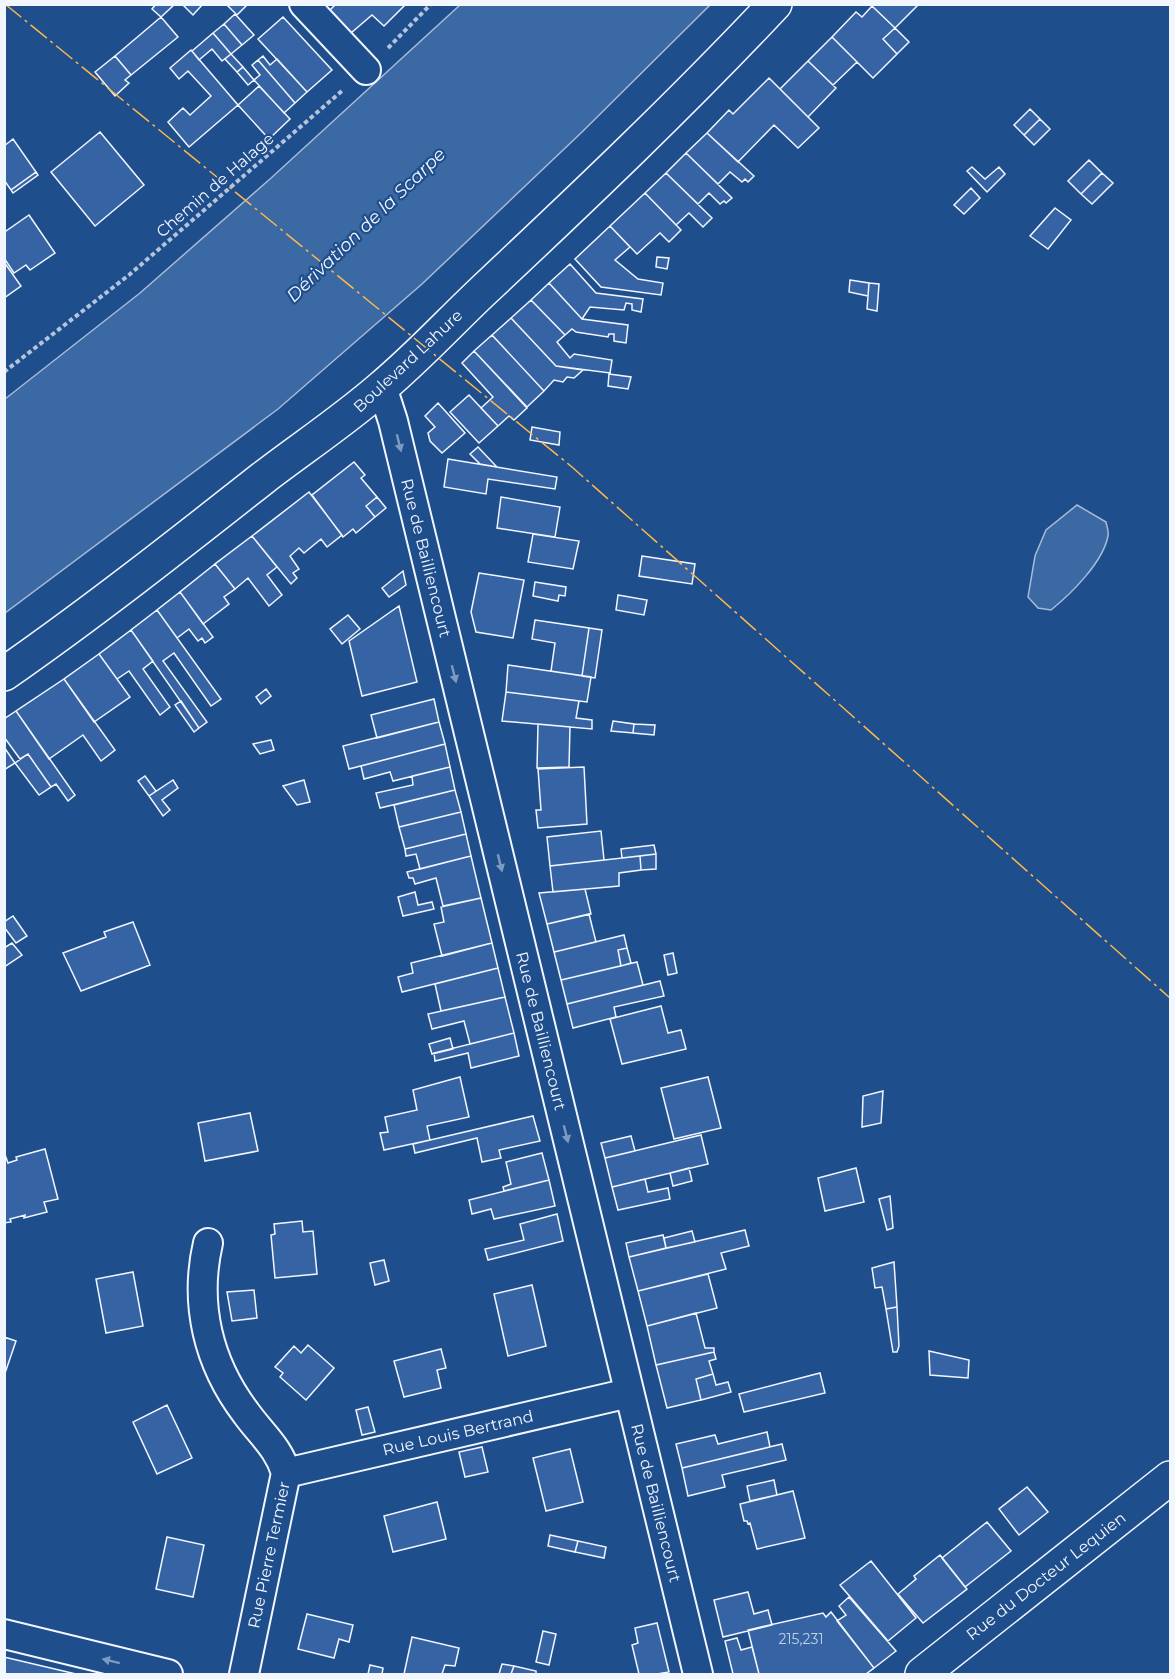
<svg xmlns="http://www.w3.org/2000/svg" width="1175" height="1679" font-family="Montserrat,sans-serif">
<rect width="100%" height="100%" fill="#1f4e8c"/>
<!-- water -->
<path fill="#3b69a3" stroke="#a8bbd7" stroke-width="1.5" d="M460,5H710L581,133L422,284L278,409L5,613V399L140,293L270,179Z
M1077,505L1106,522C1107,527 1109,532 1108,536C1103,562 1072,593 1051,610L1038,608L1028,597L1035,556L1046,530Z"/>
<!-- building -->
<path fill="#3563a3" stroke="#f2f6ff" stroke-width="1.5" d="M156,4H175L161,17L152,9Z
M182,4H203L193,15Z
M226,4H248L237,15Z
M336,4H406L384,26L372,15L351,33L330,10Z
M874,4H919L895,28L872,6Z
M872,6L895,28L883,39L897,54L873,78L832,37L856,12L862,17Z
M235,14L254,35L242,45L224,24Z
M161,17L178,37L131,75L115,56Z
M283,17L332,70L307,92L258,39Z
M224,24L242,45L231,54L213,33Z
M895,28L909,42L897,54L883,39Z
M213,33L231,54L222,61L212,49L199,60L192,51Z
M832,37L857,62L833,85L808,61Z
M191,50L238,105L189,147L168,122L183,108L190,115L211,96L188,71L179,79L170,68Z
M231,54L243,67L237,72L225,59Z
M115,56L131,75L125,80L129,83L115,96L95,72Z
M263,56L270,65L277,59L307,92L295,103L258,60Z
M258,60L295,103L284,113L254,80L260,75L252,65Z
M808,61L836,88L808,117L780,89Z
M243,67L254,80L248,85L237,72Z
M769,78L819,128L798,148L774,125L738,162L707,133L729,110L733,114Z
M259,86L290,119L269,139L238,105Z
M1030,109L1040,119L1024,135L1014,125Z
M1040,119L1050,129L1034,145L1024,135Z
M100,132L144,185L95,226L51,172Z
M707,133L754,176L748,182L745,179L742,182L730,172L718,184L686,153Z
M13,139L36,172L11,190L4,180V146Z
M686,153L732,198L726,203L724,201L720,204L709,193L698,204L666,173Z
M1089,160L1102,173L1081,194L1068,181Z
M972,167L985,179L999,167L1005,174L987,192L967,171Z
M36,172L38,175L13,193L11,190Z
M666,173L712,218L703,227L689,213L676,225L645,193Z
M1102,173L1113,183L1092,204L1081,194Z
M971,188L980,198L964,214L954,205Z
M645,193L681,230L669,242L660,233L637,254L610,226Z
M1055,208L1071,220L1048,249L1030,236Z
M29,215L55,253L30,270L26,265L14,273L4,258V228L6,231Z
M610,226L630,247L615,260L638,279L663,283L661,295L601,287L575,259Z
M657,257L669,258L667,269L656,267Z
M4,262L21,286L4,298Z
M570,264L596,293L643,299L641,312L632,310V304L626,303L624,310L590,307L582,319L549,283Z
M850,280L869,283L868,296L849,292Z
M549,283L582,319L628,325L626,343L614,341V334H609L608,337L576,332L572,329L565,335L531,300Z
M869,283L879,284L877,311L867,309Z
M531,300L565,335L557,342L570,358L574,354L612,360L610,373L556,366L511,318Z
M511,318L556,366L583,370L574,378L567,377L563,382L554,380L544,391L492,335Z
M492,335L544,391L527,407L474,351Z
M474,351L527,408L514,420L509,416L498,426L481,408L493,397L462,363Z
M609,374L631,377L628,389L608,386Z
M469,395L498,426L479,443L450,412Z
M438,403L465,433L442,453L430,441L428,433L435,427L425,416Z
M532,427L560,432L559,445L530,440Z
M478,447L497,467L480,464L470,454Z
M448,459L557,477L555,489L488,479L486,494L444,487Z
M354,462L365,475L361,478L377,497L366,506L375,517L356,533L353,529L343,537L312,495Z
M309,492L342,535L327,547L321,539L304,553L299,548L290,556L299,569L293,573L297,578L291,584L252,536Z
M377,497L386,508L375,517L366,506Z
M501,497L560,507L555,537L497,528Z
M533,534L579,541L573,569L528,562Z
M252,536L277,567L267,575L282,595L269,606L248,578L235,589L215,564Z
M642,556L695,564L692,584L639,576Z
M215,564L235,589L224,597L229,604L203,624L180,592Z
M403,571L406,585L389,597L382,588Z
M479,573L524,580L513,638L476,632L471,612Z
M535,582L566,587L565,596L559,595L558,601L533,596Z
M180,592L213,637L205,643L202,638L198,641L189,629L177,638L157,610Z
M618,595L647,600L644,615L616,610Z
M399,606L417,682L362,696L349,641Z
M157,610L221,699L211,706L174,653L163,661L207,722L199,728L131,630Z
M348,615L360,629L342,644L330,629Z
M535,620L589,628L582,676L551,671L555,643L532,639Z
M589,628L602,630L595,678L582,676Z
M131,630L153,661L143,669L170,707L160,715L129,671L117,679L99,654Z
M99,654L130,697L94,722L64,679Z
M508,665L591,677L587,702L506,692Z
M64,679L115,750L101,761L83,735L49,759L16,711Z
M266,689L271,696L261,704L256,697Z
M506,692L579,701L576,718L592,720V729L502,721Z
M434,699L439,722L377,738L371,715Z
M181,701L199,728L194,732L175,705Z
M16,711L75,795L68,801L56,784L51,787L28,754L20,759L4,737V719Z
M613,721L634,724L633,733L611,731Z
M439,722L445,744L349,769L343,746Z
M538,724L570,727L569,767L537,768Z
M634,724L655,725L654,735L633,733Z
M271,740L274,750L260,754L253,744Z
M445,744L450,767L393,781L390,772L364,779L361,766Z
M4,747L15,763L4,770Z
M28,754L51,787L39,795L15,763Z
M450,767L455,790L380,808L376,793L413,785L412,776Z
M584,767L587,824L538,828L536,810H541L538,769Z
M145,776L156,791L149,796L138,781Z
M173,780L178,788L162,800L170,810L163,816L149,796Z
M304,780L310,802L297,805L283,786Z
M455,790L461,812L399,827L394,805Z
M461,812L466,834L405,849L399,827Z
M601,831L604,860L550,866L547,837Z
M466,834L471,856L420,869L416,854L406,856L405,849Z
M654,845L656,854L622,858L621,849Z
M656,854V869L641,870L640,856Z
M471,856L481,898L443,906L436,878L415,884L413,878H409L407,872Z
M640,856L641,870L619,873V886L553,892L550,866Z
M585,889L591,914L547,924L539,893Z
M415,892L418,905L432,902L434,909L403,916L398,897Z
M481,898L492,943L442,956L434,924L444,922L441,907Z
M589,914L596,942L554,952L547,924Z
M13,916L27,936L16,943L4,927V922Z
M133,922L150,965L81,991L63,953L106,937L104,932Z
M624,935L627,948L618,950L621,966L561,980L554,952Z
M12,943L22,955L4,967V948Z
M492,943L498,968L402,992L398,977L413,973L411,963Z
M627,948L631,963L621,966L618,950Z
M673,953L677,973L668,975L664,955Z
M637,962L643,985L567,1004L561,980Z
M498,968L505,997L441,1011L435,984Z
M660,981L664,996L614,1007L616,1017L573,1028L567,1004Z
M505,997L514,1033L470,1044L464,1021L432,1029L428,1014Z
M661,1006L668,1033L681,1030L686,1049L622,1064L610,1019Z
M514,1033L519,1056L471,1068L468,1053L435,1061L434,1053Z
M450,1038L453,1049L432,1054L429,1044Z
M460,1077L469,1117L427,1126L430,1140L384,1150L380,1133L388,1132L385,1117L417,1110L413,1090Z
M708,1077L721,1128L674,1139L661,1088Z
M883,1091L881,1123L862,1127L863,1096Z
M250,1113L258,1151L205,1161L198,1123Z
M533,1116L540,1141L499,1150L501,1158L482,1162L477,1138L415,1153L413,1144Z
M701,1135L708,1164L612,1187L605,1158Z
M631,1136L635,1151L605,1158L601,1143Z
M45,1149L58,1199L44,1202L47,1212L24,1218L25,1215L10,1219L11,1222L4,1223V1152L8,1163L17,1160L16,1157Z
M542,1153L549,1180L504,1191L503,1187L511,1184L506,1162Z
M689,1168L692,1181L673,1186L670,1173Z
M856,1168L864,1202L825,1211L818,1178Z
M645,1179L648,1192L668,1188L670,1199L618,1210L612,1187Z
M549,1180L555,1206L494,1219L491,1209L472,1214L469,1200Z
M890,1196L893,1228L887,1230L879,1199Z
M557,1214L563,1241L488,1260L485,1249L524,1240L520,1224Z
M302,1221L303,1232L313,1231L317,1274L275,1278L271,1235L275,1234L274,1224Z
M745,1230L749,1246L721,1253L726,1269L638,1291L629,1257Z
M692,1231L695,1242L666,1248L664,1238Z
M663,1235L666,1248L629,1257L626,1243Z
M384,1260L389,1281L375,1285L370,1263Z
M894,1262L897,1307L886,1309L882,1287L875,1288L872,1268Z
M133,1272L143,1326L106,1333L96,1279Z
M708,1274L717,1308L647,1326L638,1291Z
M532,1285L546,1346L508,1356L494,1294Z
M254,1290L257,1318L232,1321L227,1292Z
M897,1307L899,1346L897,1352H893L886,1309Z
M696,1313L705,1348H714V1352L656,1365L647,1326Z
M4,1337L16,1341L4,1376Z
M308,1345L334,1368L306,1400L280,1377L283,1373L275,1367L294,1346L301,1353Z
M441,1349L446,1368L437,1370L441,1388L404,1397L394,1361Z
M929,1351L969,1360L968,1378L930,1375Z
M714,1352L716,1359L709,1361L713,1374L696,1379L701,1400L667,1408L656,1365Z
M820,1373L825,1393L744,1412L739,1394Z
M713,1374L716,1385L728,1382L731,1392L701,1400L696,1379Z
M167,1405L192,1458L157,1474L133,1422Z
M368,1407L375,1432L362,1435L356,1410Z
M767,1432L770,1447L682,1468L676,1444L715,1435L718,1444Z
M782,1444L786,1460L722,1475L725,1487L688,1496L682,1468Z
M482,1447L488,1472L465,1477L459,1452Z
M570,1449L583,1502L546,1511L533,1458Z
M774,1480L777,1495L750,1501L747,1486Z
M1027,1487L1048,1512L1019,1535L999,1509Z
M793,1491L805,1538L757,1549L750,1523L748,1524L747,1521H744L740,1504Z
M437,1502L446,1539L393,1552L384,1516Z
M987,1522L1011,1551L965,1587L942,1558Z
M550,1535L578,1541L575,1552L548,1546Z
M167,1537L204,1545L193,1597L156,1589Z
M578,1541L606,1547L604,1558L575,1552Z
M940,1555L967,1589L923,1623L898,1594L916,1579L914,1576Z
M871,1561L916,1618L888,1641L840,1585Z
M748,1592L754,1614L768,1610L772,1625L723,1637L714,1600Z
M849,1597L896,1651L874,1668L837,1621L846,1615L839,1606Z
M831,1612L874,1668L866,1674H759L748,1630L823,1613L826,1617Z
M307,1614L353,1625L349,1642L339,1639L334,1658L298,1649Z
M657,1623L669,1672L657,1674H639L632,1645L638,1643L635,1628Z
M543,1631L556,1634L549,1665L536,1662Z
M412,1637L459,1648L455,1666L445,1665L442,1674H404Z
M737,1638L741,1650L752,1647L759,1674H733L725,1641Z
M4,1657L76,1674H4Z
M502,1664L514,1666L511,1674H499Z
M370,1665L383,1668L382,1674H368Z
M514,1666L536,1671V1674H511Z"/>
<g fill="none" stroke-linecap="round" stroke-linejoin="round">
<!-- minor casing -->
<g stroke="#f2f6ff" stroke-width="32">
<path id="minor" d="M304,4L366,70
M382,387L393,421L698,1674
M208,1243C194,1304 208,1363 246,1413C261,1434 279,1448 286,1473L244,1674
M286,1473L629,1393
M4,1634L168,1674"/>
</g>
<!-- tertiary casing -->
<g stroke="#f2f6ff" stroke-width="36">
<path id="tertiary" d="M922,1674L1170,1478"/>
</g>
<!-- secondary casing -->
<g stroke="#f2f6ff" stroke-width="36">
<path id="secondary" d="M4,674C93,612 178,545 263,478C302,448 343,421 381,388C418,357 450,322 485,289C584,196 682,103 775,4"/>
</g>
<!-- path -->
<path stroke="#b3c4dc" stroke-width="4" stroke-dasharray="4.5 3" stroke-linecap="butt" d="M388,48L431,4
M4,372L129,275L343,90"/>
<!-- minor -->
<use href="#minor" stroke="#1f4e8c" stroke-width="28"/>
<!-- tertiary -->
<use href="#tertiary" stroke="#1f4e8c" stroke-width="33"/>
<!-- secondary -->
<use href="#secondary" stroke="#1f4e8c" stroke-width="33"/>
<!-- power -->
<path stroke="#ffb74d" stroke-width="1.5" stroke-dasharray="21 4.5 3 4.5" stroke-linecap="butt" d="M5,4L572,467L1170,998"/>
</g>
<!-- one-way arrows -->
<defs><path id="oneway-solid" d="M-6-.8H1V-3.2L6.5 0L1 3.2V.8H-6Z" transform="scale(1.5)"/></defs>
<g fill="#7e9ac0">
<use href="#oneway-solid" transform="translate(399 443) rotate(76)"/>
<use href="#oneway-solid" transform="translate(454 674) rotate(76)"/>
<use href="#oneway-solid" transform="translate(500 863) rotate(76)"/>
<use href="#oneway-solid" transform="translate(566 1134) rotate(76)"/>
<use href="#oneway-solid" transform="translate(111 1661) rotate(-166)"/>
</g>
<g text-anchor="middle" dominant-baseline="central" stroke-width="4.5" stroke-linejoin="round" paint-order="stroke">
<!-- number labels -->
<g font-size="14" fill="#c3d1e8">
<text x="801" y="1639">215,231</text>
</g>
<!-- street labels -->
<g font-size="16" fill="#f2f6ff" stroke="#1f4e8c">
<text transform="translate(215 185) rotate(-41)">Chemin de Halage</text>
<text transform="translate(408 361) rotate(-43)">Boulevard Lahure</text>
<text transform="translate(426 558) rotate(76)">Rue de Bailliencourt</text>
<text transform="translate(541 1031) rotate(76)">Rue de Bailliencourt</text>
<text transform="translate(458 1433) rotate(-13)">Rue Louis Bertrand</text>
<text transform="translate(656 1503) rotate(76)">Rue de Bailliencourt</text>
<text transform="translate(269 1555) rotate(-78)">Rue Pierre Termier</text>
<text transform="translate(1046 1576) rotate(-38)">Rue du Docteur Lequien</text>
</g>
<!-- water labels -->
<g font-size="18" font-style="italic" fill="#f2f6ff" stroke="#1f4e8c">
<text transform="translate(366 225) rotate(-44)">Dérivation de la Scarpe</text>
</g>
</g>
<!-- border -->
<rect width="1175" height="1679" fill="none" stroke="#f2f6ff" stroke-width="12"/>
</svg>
